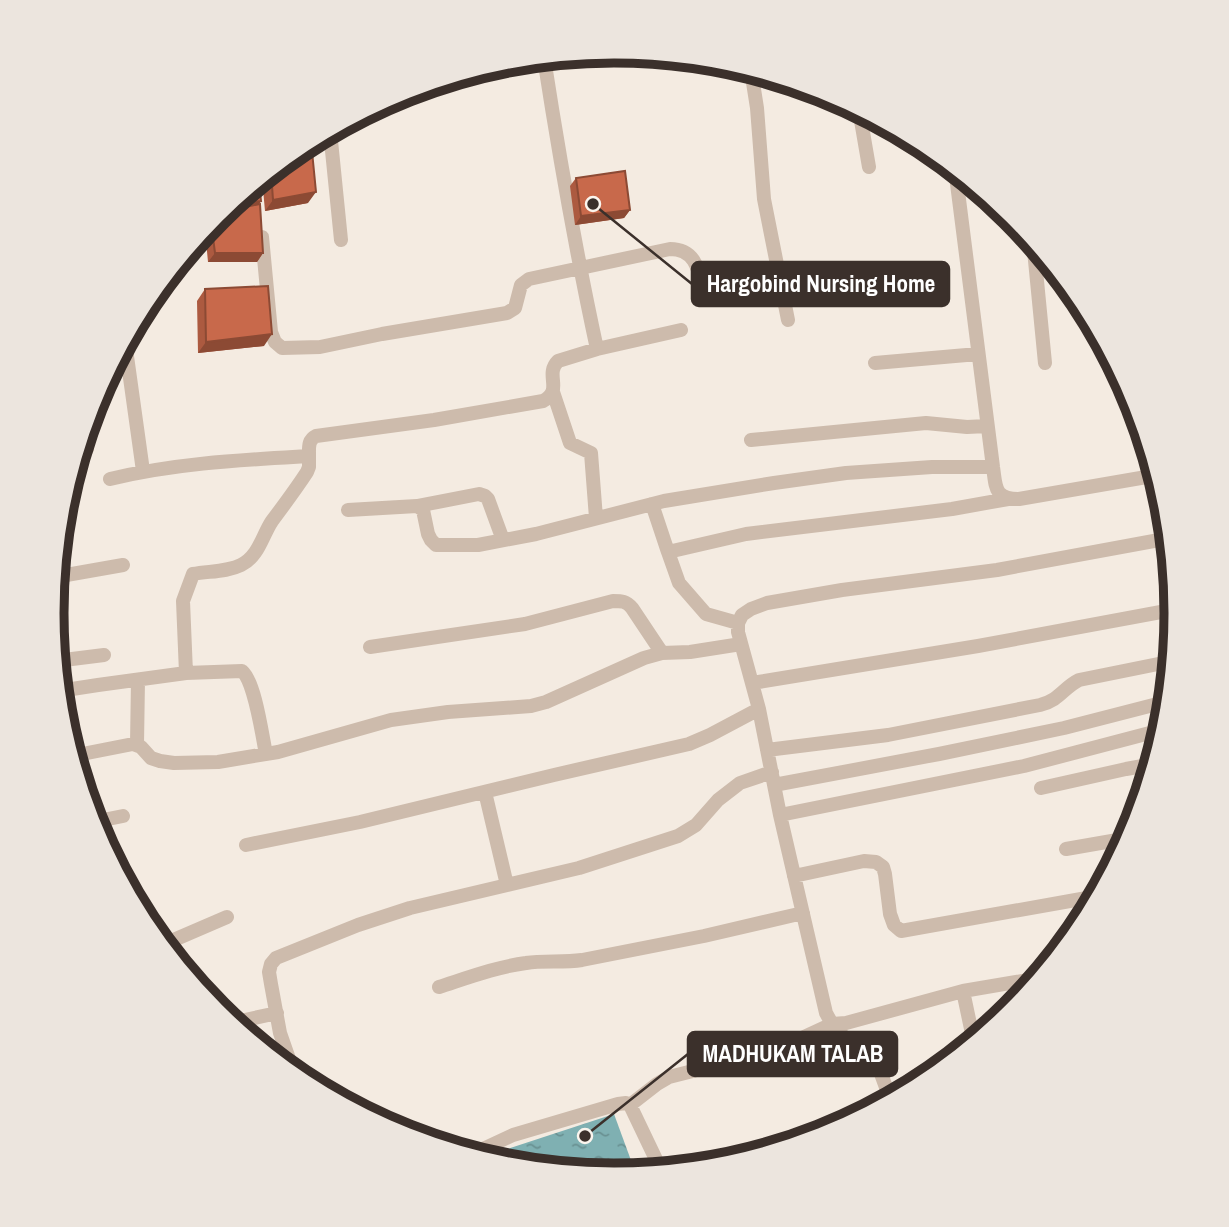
<svg xmlns="http://www.w3.org/2000/svg" width="1229" height="1227" font-family="'Archivo Narrow',sans-serif">
<defs>
<pattern id="water-ripples" width="26" height="14" patternUnits="userSpaceOnUse" patternTransform="scale(1.75)"><rect width="26" height="14" fill="#7fb0b2"/><path d="M2 4q2-2 4 0t4 0M15 11q2-2 4 0t4 0" fill="none" stroke="#699091"/></pattern>
</defs>
<rect width="100%" height="100%" fill="#f4ebe1"/>
<!-- water -->
<path fill="url(#water-ripples)" d="M614,1114L636,1174L614,1176L504,1165L480,1158Z"/>
<g fill="none" stroke-linecap="round" stroke-linejoin="round">
<!-- minor -->
<path stroke="#cdbbac" stroke-width="14" d="M751,70L757,108L764,199L788,320
M859,109L869,167
M330,131L341,240
M955,168L993,467C996,487 994,499 1019,499L1158,475
M262,237L271,332L275,342L282,348L320,347L382,334L507,313L515,308L521,285L529,279L670,249C699,249 699,276 706,299
M1033,240L1045,363
M125,342L143,471
M597,349L681,330
M875,363L978,354
M553,392L570,443L591,453L596,518
M751,440L926,423L967,427L987,426
M79,450L87,449
M110,479C176,463 241,460 309,456C309,447 308,440 316,436L434,420L543,401C564,390 544,375 558,361L597,349C576,252 559,155 544,58
M652,504L668,552
M417,506L479,494L485,496L488,499L503,540
M348,510L417,506L423,510L428,534L431,540L436,545H478L536,534L664,501L774,483L846,473L932,467H993
M55,577L123,565
M738,623L706,614L679,583L668,552L746,534L952,509L1008,499
M370,647L525,624L613,601C622,601 626,601 632,608L662,653
M56,661L104,655
M186,673L183,601L193,574C209,571 227,572 241,565C259,556 262,536 272,521C284,505 296,489 307,472L309,467V456
M138,680L137,744L141,747
M752,683L978,646L1177,609
M59,691L98,685L186,673L242,671C255,682 262,735 266,754
M767,750L888,735L1040,705C1060,700 1063,688 1079,680L1173,661
M72,756L133,744L141,747L151,758L160,761L174,763L218,762L278,752L391,720L448,712L531,706L546,702L644,658L662,653L690,652L741,644
M774,785L939,754L1064,728L1169,701
M1041,788L1126,769L1154,764
M485,792L507,885
M780,815L1024,766L1165,729
M93,822L123,816
M246,845L360,822L554,775L689,744L710,735L759,709
M1066,849L1129,838
M794,876L864,861L876,862L883,867L885,874L890,914L894,925L901,931L1098,896
M162,945L227,917
M1040,978L963,991L846,1023L832,1024L826,1013L780,815L759,709L738,632V623L742,615L751,609L767,603L842,590L997,570L1170,538
M439,987C467,978 496,967 526,963C544,960 563,963 582,960L704,936L803,913
M963,991L974,1043
M231,1023L277,1013
M295,1076L280,1033L271,984L269,972L271,964L276,958L358,925L410,908L579,868L678,836L696,825L718,800L740,783L772,772
M630,1105L657,1084L669,1077L748,1057L793,1042L832,1024L845,1038L856,1064L876,1060L891,1101
M470,1155L513,1135L618,1104L626,1103L630,1105L662,1172"/>
</g>
<!-- wall -->
<path fill="#ac5a40" d="M302,145L308,203L265,211L262,178Z
M576,178L630,210L624,218L575,225L570,186Z
M261,201L258,205L263,253L257,262H208L205,230L217,215Z
M205,289L264,346L198,353L197,301Z"/>
<!-- shaded-wall -->
<path fill="#8c4a34" d="M316,192L308,203L265,211L273,200Z
M261,201L255,210L220,213L231,204Z
M630,210L624,218L575,225L581,216Z
M215,253H263L257,262H208Z
M272,334L264,346L198,353L206,342Z"/>
<!-- building -->
<path fill="#c8694b" stroke="#8c4a34" stroke-width="2" d="M311,141L316,192L273,200L271,171L302,145Z
M625,171L630,210L581,216L576,178Z
M259,181L261,201L231,204Z
M260,204L263,253H215L211,222L217,215L221,212Z
M268,286L272,334L206,342L205,289Z"/>
<!-- crop -->
<path d="M0 0H1229V1227H0ZM64 613a550 550 0 1 1 1100 0a550 550 0 1 1-1100 0Z" fill="#ece5de" fill-rule="evenodd"/>
<path fill="none" stroke="#3b302b" stroke-width="9" d="M64 613a550 550 0 1 1 1100 0a550 550 0 1 1-1100 0Z"/>
<!-- callouts -->
<path fill="none" stroke="#3b302b" stroke-width="2.5" d="M593 204L692 284M585 1136L688 1054"/>
<g fill="#3b302b" stroke="#fbf5ee" stroke-width="2.5">
<circle cx="593" cy="204" r="7"/>
<circle cx="585" cy="1136" r="7"/>
</g>
<g fill="#3b302b" stroke="#3b302b" stroke-width="2.5">
<rect x="692" y="262" width="257" height="44" rx="7"/>
<rect x="688" y="1032" width="209" height="44" rx="7"/>
</g>
<g font-size="23" text-anchor="middle" font-weight="bold" fill="#fff">
<text x="821" y="292">Hargobind Nursing Home</text>
<text x="793" y="1062">MADHUKAM TALAB</text>
</g>
</svg>
